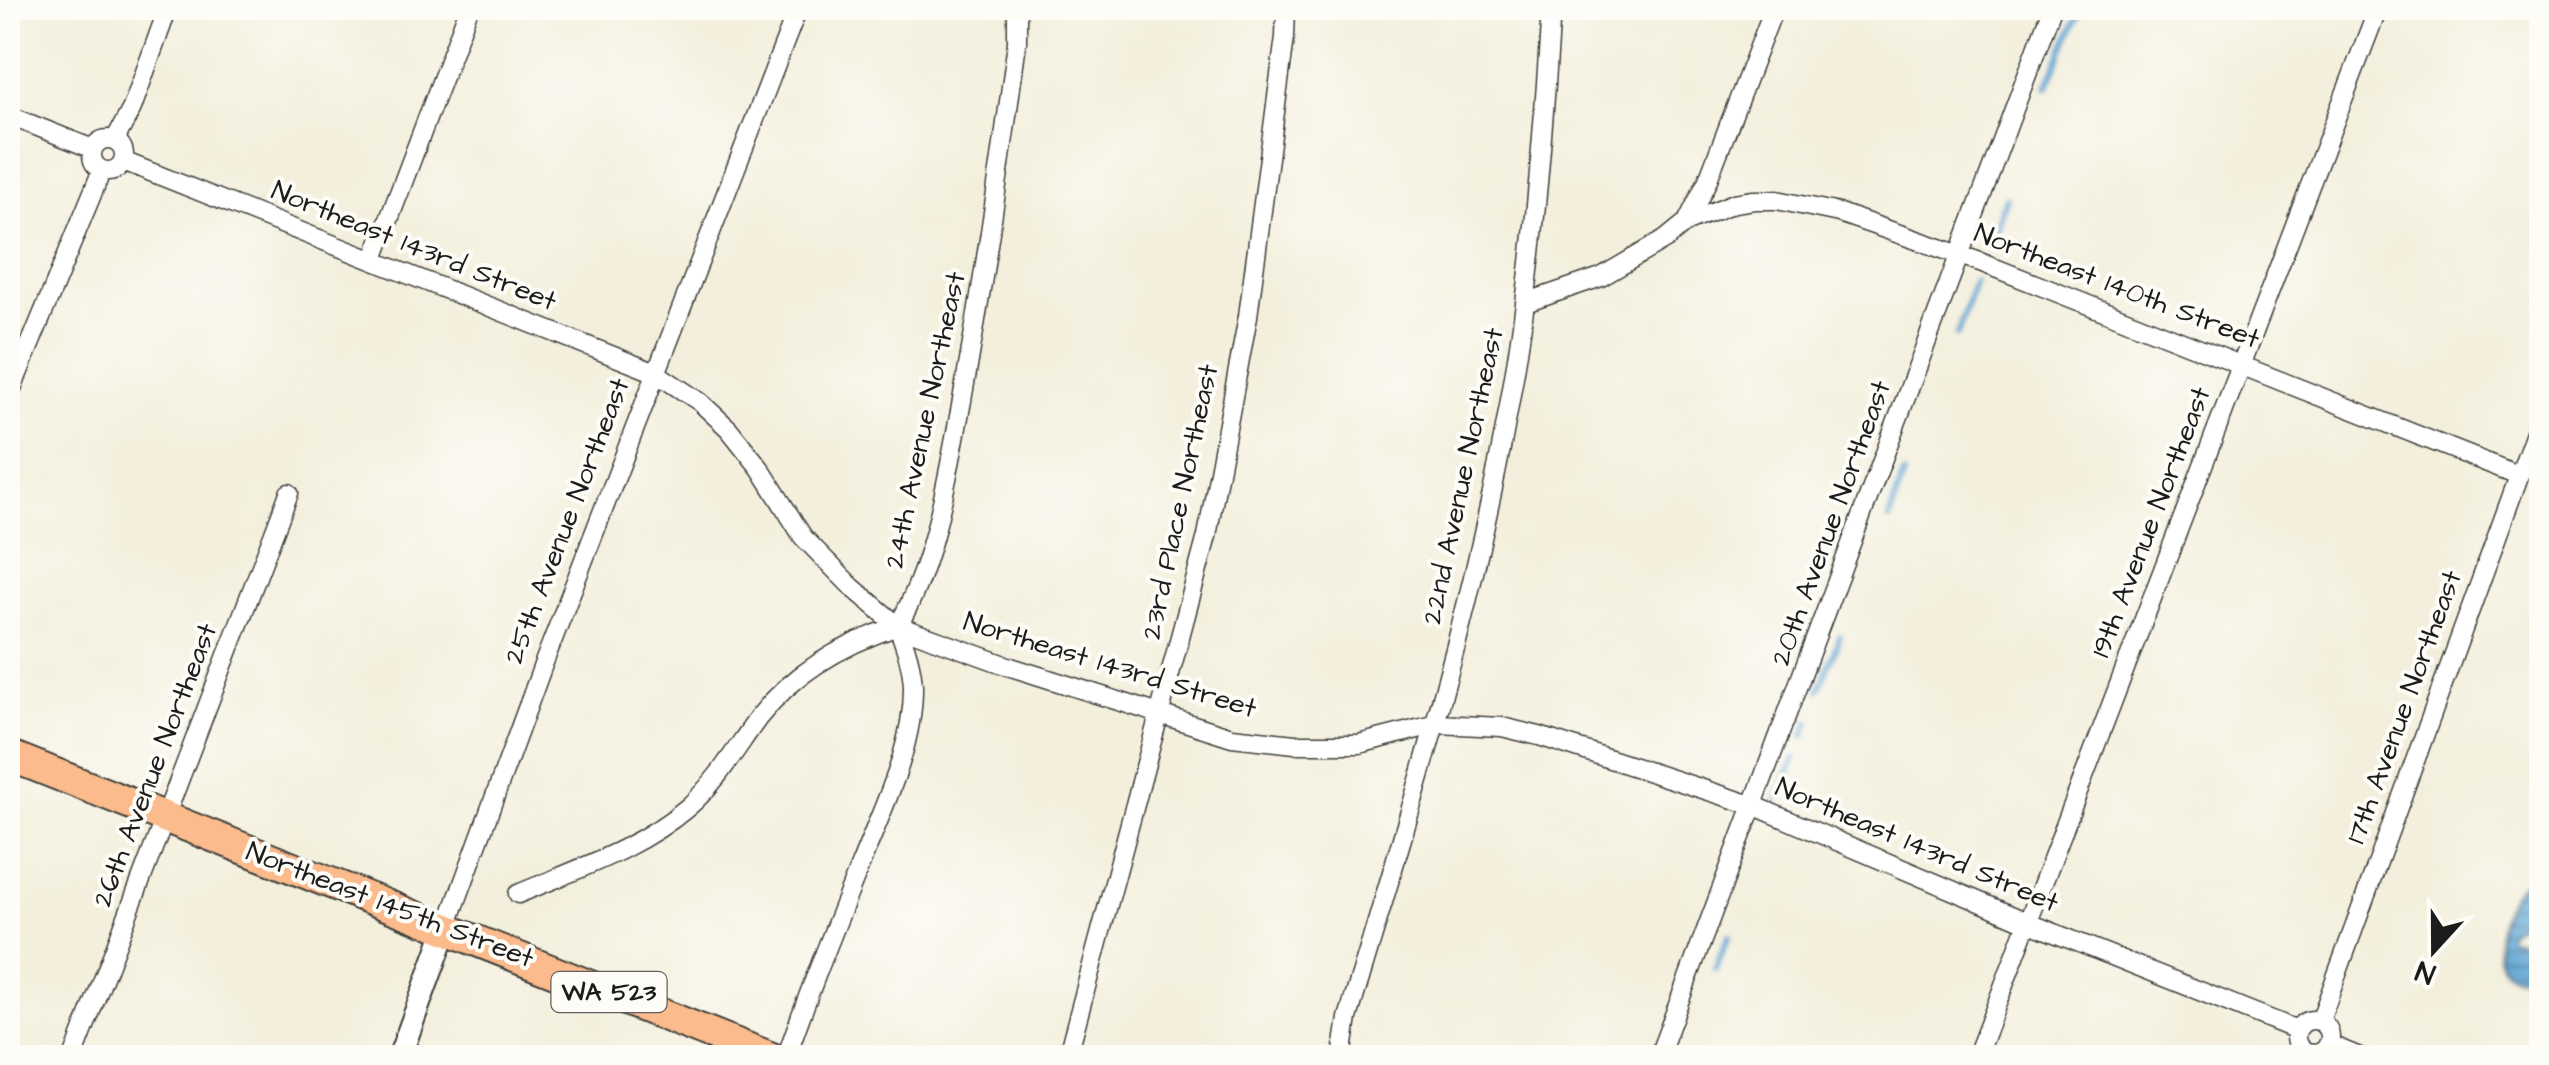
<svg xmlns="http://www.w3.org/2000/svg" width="2549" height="1065" font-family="'Architects Daughter',sans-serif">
<defs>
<pattern id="water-rules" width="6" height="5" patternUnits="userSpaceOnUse" patternTransform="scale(2.5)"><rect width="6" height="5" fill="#5aa2d1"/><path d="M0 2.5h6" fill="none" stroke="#4a83a9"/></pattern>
</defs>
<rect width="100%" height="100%" fill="#fdfcf7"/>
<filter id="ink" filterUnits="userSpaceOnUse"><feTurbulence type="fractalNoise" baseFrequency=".01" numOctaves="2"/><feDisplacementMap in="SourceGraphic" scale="20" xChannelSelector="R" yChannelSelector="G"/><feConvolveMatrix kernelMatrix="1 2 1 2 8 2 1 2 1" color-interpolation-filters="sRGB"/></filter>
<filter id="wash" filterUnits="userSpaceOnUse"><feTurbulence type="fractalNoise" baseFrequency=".0048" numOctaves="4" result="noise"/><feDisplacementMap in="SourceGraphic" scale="40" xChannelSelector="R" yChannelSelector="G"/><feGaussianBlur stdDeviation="2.25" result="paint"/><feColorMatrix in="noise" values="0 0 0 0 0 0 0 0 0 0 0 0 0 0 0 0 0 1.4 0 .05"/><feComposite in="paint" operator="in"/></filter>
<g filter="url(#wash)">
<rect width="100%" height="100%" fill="#f3efdc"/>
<!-- water -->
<path fill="url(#water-rules)" stroke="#3b5f76" stroke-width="2.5" d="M2541,871V892L2520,924L2508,933L2509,939L2529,942L2541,954V974C2482,992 2492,921 2515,891C2521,883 2533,877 2541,871Z"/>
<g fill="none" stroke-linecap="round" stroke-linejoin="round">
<!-- stream -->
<path stroke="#5aa2d1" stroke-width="6" d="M2047,87L2079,12
M1991,241L2006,198
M1957,335L1975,281
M1889,519L1904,474
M1819,690L1840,636
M1804,736L1809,722
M1777,799L1795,758
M1715,969L1729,935"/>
</g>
</g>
<g filter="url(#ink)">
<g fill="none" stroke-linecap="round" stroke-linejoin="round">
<!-- minor casing -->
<g stroke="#3c3c39" stroke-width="21">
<path id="minor" d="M8,115L93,149
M92 155a16 16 0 1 1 32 0a16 16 0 1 1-32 0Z
M115,140L132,108L168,8
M123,161L656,373L700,402L729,429L760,468L803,537L852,587L898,626L1011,667L1232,737L1295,744H1359L1437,724L1502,727L1539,736L1755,806L2027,922L2297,1030
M1687,222L1734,203L1754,200H1777L1839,213L1980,262L2518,475
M374,259L469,8
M1525,303L1601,277L1666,239L1687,222L1707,182L1774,8
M8,398L102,170
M518,894C577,869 639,849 688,807C718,781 736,748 759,717C794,672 844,644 898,626
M447,927L543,665L798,8
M2296 1037a17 17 0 1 1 34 0a17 17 0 1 1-34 0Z
M2320,1021L2542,413
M2328,1044L2362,1058
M73,1058L289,493
M786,1058C808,992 835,927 861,863C883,807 914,747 913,686C912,665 905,646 898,626C935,561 947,479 961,406C983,285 1001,164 1017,42V8
M1067,1058L1207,536L1248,316L1285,37L1286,8
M1342,1058L1348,1018C1419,783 1493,547 1525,303C1538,205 1545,106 1551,8
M1658,1058L2052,8
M1976,1058L2378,8"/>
</g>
<!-- tertiary casing -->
<g stroke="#3c3c39" stroke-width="26">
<path id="tertiary" d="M399,1058L447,927"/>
</g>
<!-- primary casing -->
<g stroke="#3c3c39" stroke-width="34">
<path id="primary" d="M8,755L772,1058"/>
</g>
<!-- minor -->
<use href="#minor" stroke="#fff" stroke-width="18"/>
<!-- tertiary -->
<use href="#tertiary" stroke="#fff" stroke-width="22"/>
<!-- primary -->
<use href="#primary" stroke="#fbbb8c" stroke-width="30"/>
</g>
</g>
<g text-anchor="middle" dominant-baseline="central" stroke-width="8" stroke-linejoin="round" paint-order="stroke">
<!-- shield labels -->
<rect fill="#fdfcf7" stroke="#605f5e" stroke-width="2.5" x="551.5" y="972" width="115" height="40" rx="8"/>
<g font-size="25" font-weight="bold" fill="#1c1c1c">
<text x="609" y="992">WA 523</text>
</g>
<!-- street labels -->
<g font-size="28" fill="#1c1c1c" stroke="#fdfcf7">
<text transform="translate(414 246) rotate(22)">Northeast 143rd Street</text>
<text transform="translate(2117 286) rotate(21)">Northeast 140th Street</text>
<text transform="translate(925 420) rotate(-78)">24th Avenue Northeast</text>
<text transform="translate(1463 476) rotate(-78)">22nd Avenue Northeast</text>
<text transform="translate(1180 502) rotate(-78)">23rd Place Northeast</text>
<text transform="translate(567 521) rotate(-69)">25th Avenue Northeast</text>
<text transform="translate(2151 522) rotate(-69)">19th Avenue Northeast</text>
<text transform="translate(1831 523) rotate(-70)">20th Avenue Northeast</text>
<text transform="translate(1110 665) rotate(17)">Northeast 143rd Street</text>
<text transform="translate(2404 707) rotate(-70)">17th Avenue Northeast</text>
<text transform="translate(155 765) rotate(-69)">26th Avenue Northeast</text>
<text transform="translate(1917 845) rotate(23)">Northeast 143rd Street</text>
<text transform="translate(390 905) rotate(21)">Northeast 145th Street</text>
</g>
</g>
<!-- margin -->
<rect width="2549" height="1065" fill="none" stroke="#fdfcf7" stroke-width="40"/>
<!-- north arrow -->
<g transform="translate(2434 950) rotate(201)" stroke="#fdfcf7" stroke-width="8" paint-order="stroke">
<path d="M0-8L18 38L0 25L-18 38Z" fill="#1c1c1c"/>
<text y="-15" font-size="28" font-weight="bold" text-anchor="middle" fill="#1c1c1c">N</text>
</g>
</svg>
